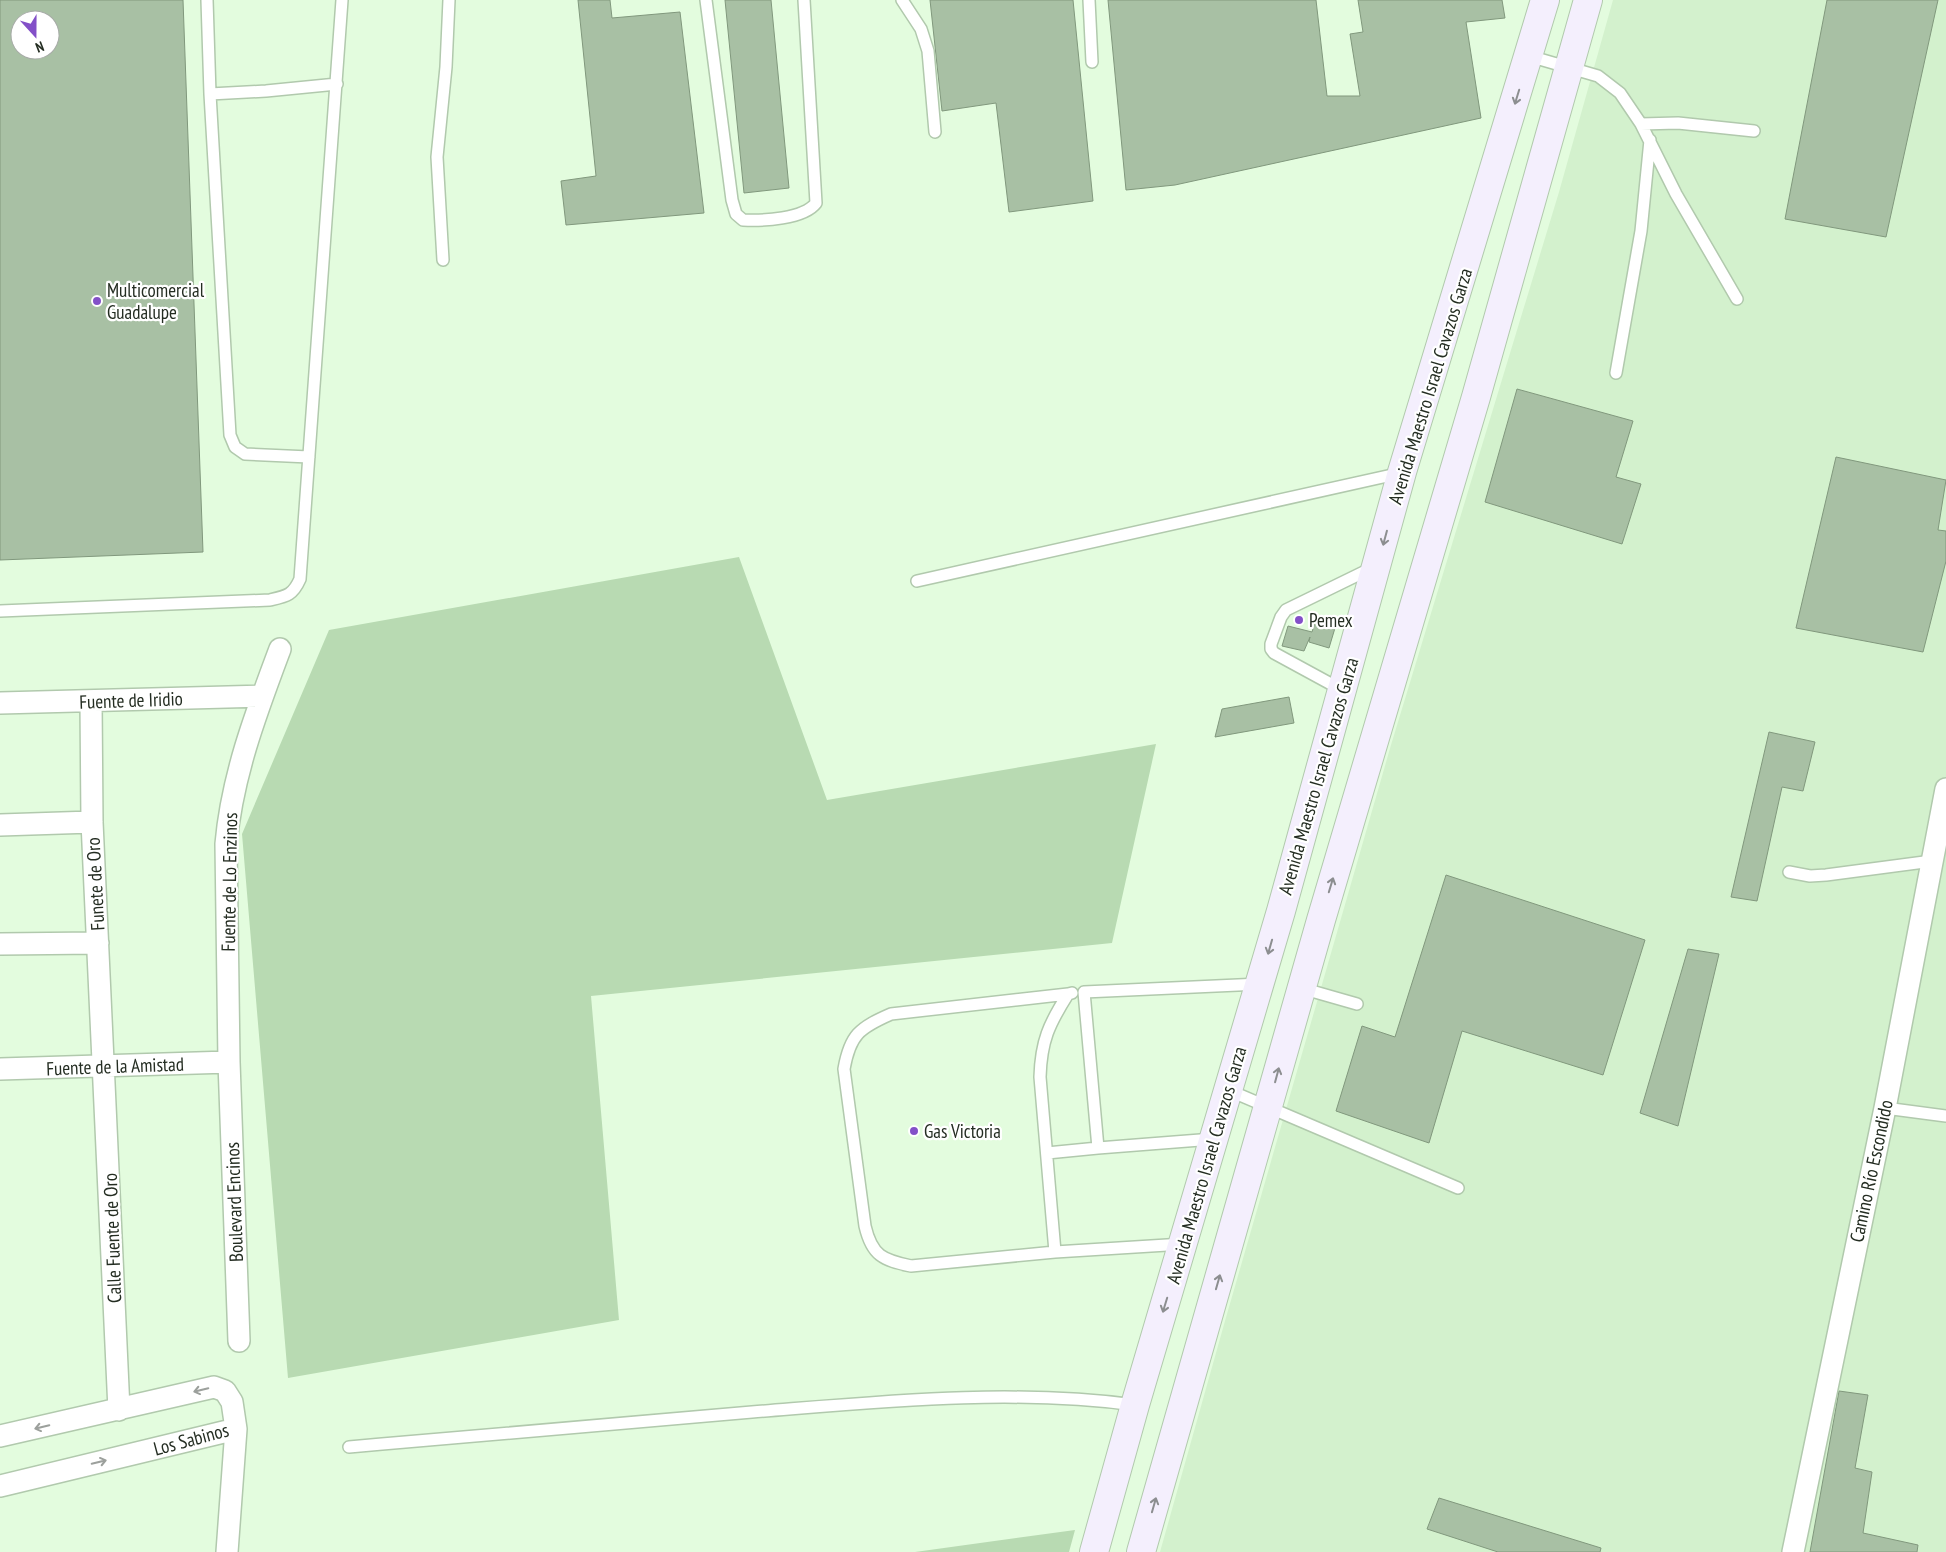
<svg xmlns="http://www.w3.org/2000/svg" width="1946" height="1552" font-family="'PT Sans Narrow',sans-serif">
<rect width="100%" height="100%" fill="#e3fcde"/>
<!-- built -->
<path fill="#d3f1cd" d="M1613,0H1946V1552H1160L1225,1321L1391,745L1559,192Z"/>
<!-- green -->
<path fill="#b8dab2" d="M739,557L827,800L1156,744L1112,943L591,996L619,1320L288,1378L242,834L329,630Z
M1075,1530L1069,1552H915Z"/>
<!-- building -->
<path fill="#a8c0a4" stroke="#81987d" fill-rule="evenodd" d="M0,0H183L203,552L0,560ZM20,20H50V50H20Z
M578,0H610L612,18L680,12L704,213L566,225L561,181L596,176Z
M725,0H771L789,188L744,193Z
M930,0H1073L1093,201L1009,212L996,103L942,111Z
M1108,0H1316L1327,96H1360L1350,34L1363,32L1358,0H1502L1505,18L1466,22L1481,118L1175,185L1126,190Z
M1827,0H1938L1886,237L1785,219Z
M1517,389L1633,421L1616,477L1641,484L1622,544L1485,502Z
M1836,457L1946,480L1938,530L1946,531V561L1923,652L1796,628Z
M1315,622L1335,628L1329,648L1309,642L1310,637L1304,651L1282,646L1288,626L1312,632Z
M1289,697L1294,723L1215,737L1222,709Z
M1769,732L1815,742L1803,791L1782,787L1757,901L1731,897Z
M1446,875L1645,940L1603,1075L1462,1031L1429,1143L1336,1111L1362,1026L1395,1037Z
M1688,949L1719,954L1678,1126L1640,1113Z
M1839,1391L1868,1395L1855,1468L1872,1472L1863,1533L1918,1545L1917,1552H1810Z
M1439,1498L1601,1548L1600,1552H1498L1427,1529Z"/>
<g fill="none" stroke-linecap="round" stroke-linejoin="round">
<!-- lane casing -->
<g stroke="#b1c9ad" stroke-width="14">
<path id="lane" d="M207,0L210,94L230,435L235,447L245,454L309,457
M706,0L732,200L736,214L743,220C763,221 804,219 816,203L804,0
M902,0L921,29L928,51L935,132
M1089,0L1092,62
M1529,56L1598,76L1620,93L1641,124L1676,194L1737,299
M210,94L266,91L337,84
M1641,124L1678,123L1754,131
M443,260L437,157L446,67L449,0
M1616,373L1641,231L1650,140
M917,581L1401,473
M0,611L270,600C287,596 293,595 300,579L342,0
M1342,690L1274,653L1271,649V644L1281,617L1286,610L1372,568
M1789,872L1810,876L1826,875L1932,861
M1301,988L1357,1004
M1072,993L1068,994C1049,1024 1041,1041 1040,1077L1055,1252L1183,1244
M1228,1090L1458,1188
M1885,1108L1946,1116
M1213,1139L1098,1148L1084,992L1260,984
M1047,1153L1098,1148
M1055,1252L911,1266C883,1260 872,1256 865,1226L844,1069C850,1035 859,1028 891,1014L1068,994
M349,1447C483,1435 617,1424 752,1412C878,1402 1009,1388 1135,1405"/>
</g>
<!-- street casing -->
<g stroke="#b1c9ad" stroke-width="24">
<path id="street" d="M91,701L92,822L119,1410
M0,703L262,696
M0,825L92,822
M0,944L98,943
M0,1069L229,1062
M239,1341L229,1062L226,844C232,776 256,713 280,649
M0,1436L214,1387L225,1391L232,1402L236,1429L227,1552
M0,1486L236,1429
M1793,1552L1885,1108L1946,789"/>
</g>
<!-- secondary casing -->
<g stroke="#b1c9ad" stroke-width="30">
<path id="secondary" d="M1094,1552L1135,1405L1281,911L1402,472L1545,0
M1141,1552L1321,920L1476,397L1588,0"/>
</g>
<!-- lane -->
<use href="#lane" stroke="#fff" stroke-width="11"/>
<!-- street -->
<use href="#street" stroke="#fff" stroke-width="21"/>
<!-- secondary -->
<use href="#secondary" stroke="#f4effd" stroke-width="28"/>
</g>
<!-- one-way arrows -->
<defs><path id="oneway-shaft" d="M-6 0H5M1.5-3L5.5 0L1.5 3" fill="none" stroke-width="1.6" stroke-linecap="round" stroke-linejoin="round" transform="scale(1.25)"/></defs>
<g stroke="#8c8e90">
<use href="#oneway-shaft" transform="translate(1517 97) rotate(107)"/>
<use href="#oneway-shaft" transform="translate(1385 538) rotate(105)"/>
<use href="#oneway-shaft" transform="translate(1331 885) rotate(-73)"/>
<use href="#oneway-shaft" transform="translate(1270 947) rotate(106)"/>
<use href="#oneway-shaft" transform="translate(1277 1075) rotate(-75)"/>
<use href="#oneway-shaft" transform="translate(1218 1282) rotate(-74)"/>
<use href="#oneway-shaft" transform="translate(1165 1305) rotate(107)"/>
<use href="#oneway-shaft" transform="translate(1154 1505) rotate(-74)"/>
</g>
<g stroke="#9ca09c">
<use href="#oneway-shaft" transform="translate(201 1390) rotate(167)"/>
<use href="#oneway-shaft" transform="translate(42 1427) rotate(167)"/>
<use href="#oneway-shaft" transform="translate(99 1462) rotate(-13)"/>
</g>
<!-- markers -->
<g fill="#8350c8" stroke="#fff" stroke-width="2">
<circle cx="97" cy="301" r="5"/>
<circle cx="1299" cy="620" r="5"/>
<circle cx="914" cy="1131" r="5"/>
</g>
<g text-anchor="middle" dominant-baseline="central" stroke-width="4.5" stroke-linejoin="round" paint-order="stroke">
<!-- poi labels -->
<g font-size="19" fill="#242d22" stroke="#fff" text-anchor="start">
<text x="107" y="290">Multicomercial<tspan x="107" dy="22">Guadalupe</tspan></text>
<text x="1309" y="620">Pemex</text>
<text x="924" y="1131">Gas Victoria</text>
</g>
<!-- street labels -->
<g font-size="19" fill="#242d22" stroke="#fff">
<text transform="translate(1430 386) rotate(-73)">Avenida Maestro Israel Cavazos Garza</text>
<text transform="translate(131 700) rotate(-2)">Fuente de Iridio</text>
<text transform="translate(1318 776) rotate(-74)">Avenida Maestro Israel Cavazos Garza</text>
<text transform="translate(229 882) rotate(-89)">Fuente de Lo Enzinos</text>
<text transform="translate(95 884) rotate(-93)">Funete de Oro</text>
<text transform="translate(115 1066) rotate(-2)">Fuente de la Amistad</text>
<text transform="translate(1206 1165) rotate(-74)">Avenida Maestro Israel Cavazos Garza</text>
<text transform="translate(1871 1171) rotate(-78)">Camino Río Escondido</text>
<text transform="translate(234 1202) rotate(-92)">Boulevard Encinos</text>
<text transform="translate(112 1238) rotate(-92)">Calle Fuente de Oro</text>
<text transform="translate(191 1439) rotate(-15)">Los Sabinos</text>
</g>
</g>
<!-- north arrow -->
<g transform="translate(35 35) rotate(159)"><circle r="24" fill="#ffffff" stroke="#a7aba7"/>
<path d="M0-4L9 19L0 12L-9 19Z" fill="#8350c8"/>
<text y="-8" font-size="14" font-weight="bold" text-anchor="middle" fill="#242d22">N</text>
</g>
</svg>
